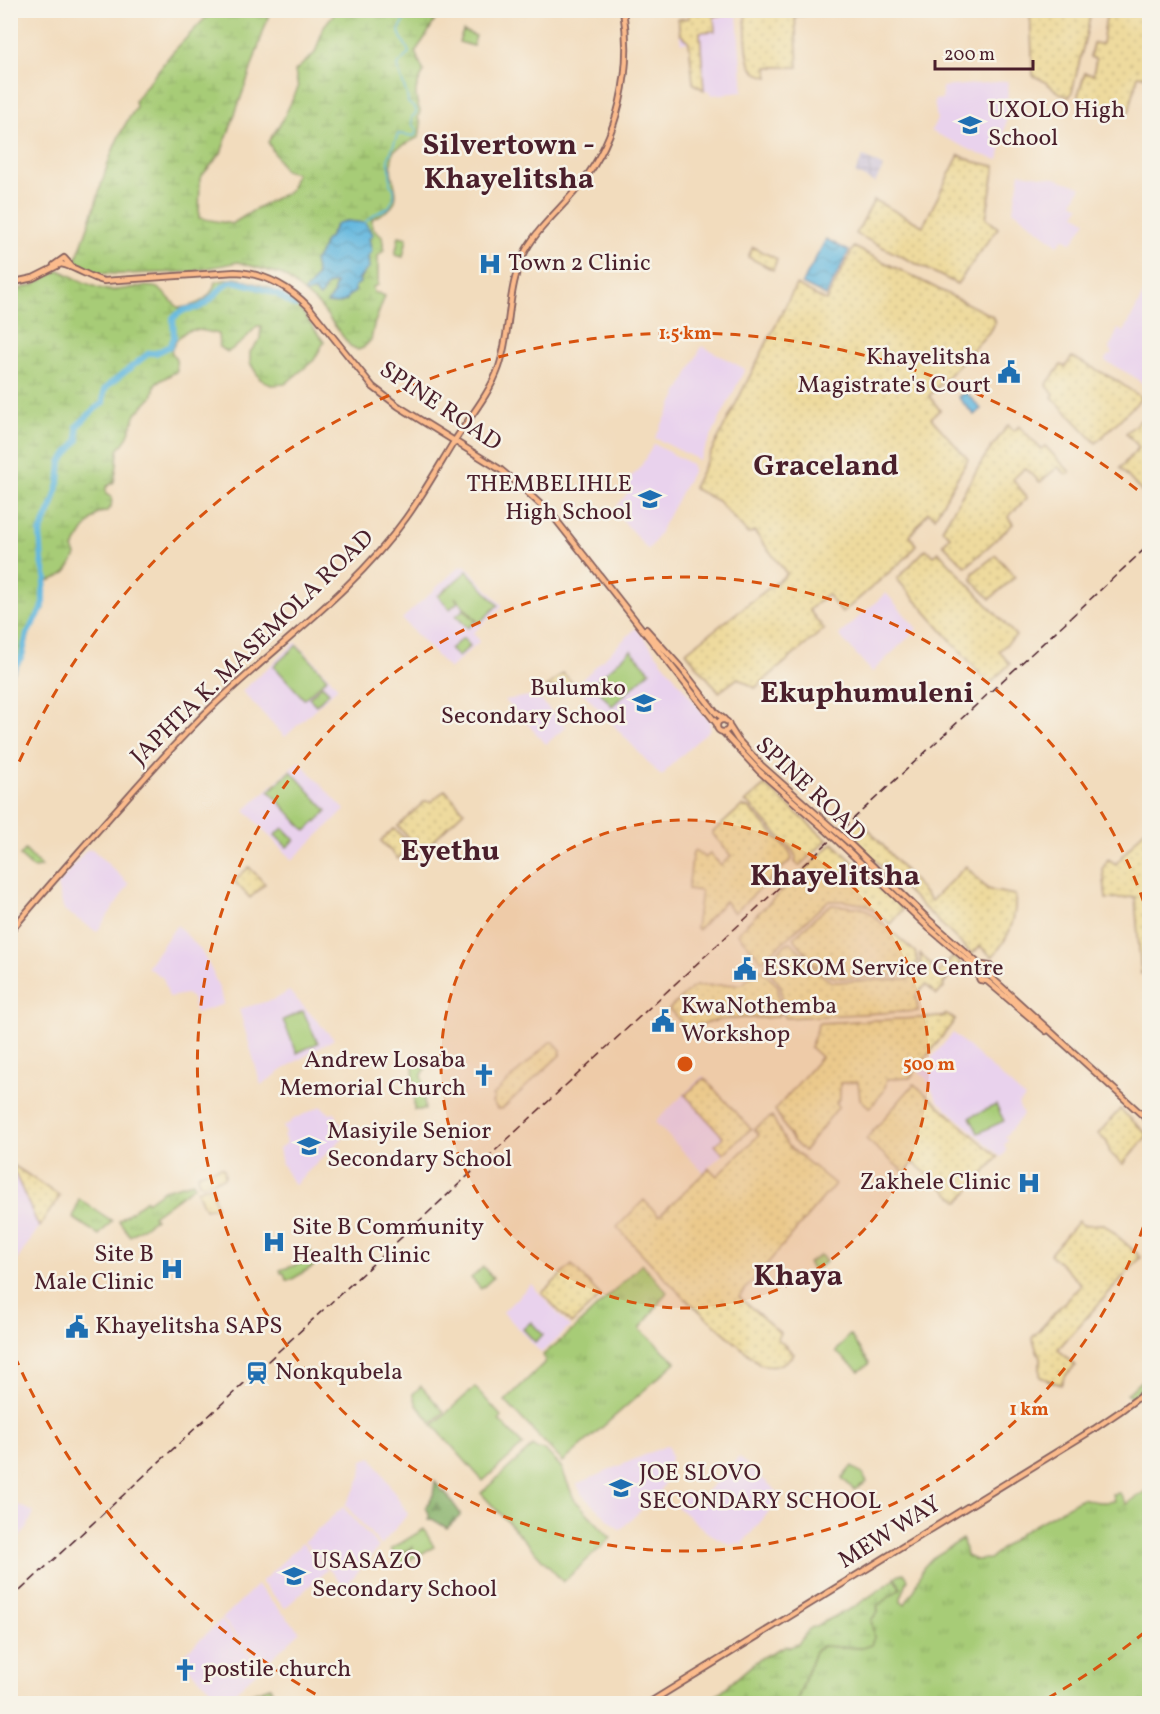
<svg xmlns="http://www.w3.org/2000/svg" width="1160" height="1714" font-family="Vollkorn,serif">
<defs>
<pattern id="industrial-grid" width="8" height="8" patternUnits="userSpaceOnUse" patternTransform="scale(1.5)"><rect width="8" height="8" fill="#c9bfd7"/><path d="M0 4h8M4 0v8" fill="none" stroke="#aea4b9"/></pattern>
<pattern id="grass-tufts" width="24" height="20" patternUnits="userSpaceOnUse" patternTransform="scale(1.5)"><rect width="24" height="20" fill="#a7cc77"/><path d="M3 7l-1-3M5 7V3M7 7l1-3M15 17l-1-3M17 17v-4M19 17l1-3" fill="none" stroke="#91af67"/></pattern>
<pattern id="forest-firs" width="22" height="20" patternUnits="userSpaceOnUse" patternTransform="scale(1.5)"><rect width="22" height="20" fill="#85b068"/><path d="M5 1l3.5 6h-7zM16 11l3.5 6h-7z" fill="#6f8f56"/></pattern>
<pattern id="wetland-marsh" width="20" height="14" patternUnits="userSpaceOnUse" patternTransform="scale(1.5)"><rect width="20" height="14" fill="#a7cc77"/><path d="M1 5h8M5 5V1M11 12h8M15 12V8" fill="none" stroke="#91af67"/></pattern>
<pattern id="sand-dots" width="8" height="8" patternUnits="userSpaceOnUse" patternTransform="scale(1.5)"><rect width="8" height="8" fill="#eeda9e"/><path d="M2 2h.1M6 6h.1" fill="none" stroke="#cebb88" stroke-width="1.8" stroke-linecap="round"/></pattern>
<pattern id="water-waves" width="16" height="10" patternUnits="userSpaceOnUse" patternTransform="scale(1.5)"><rect width="16" height="10" fill="#63b8df"/><path d="M0 5q4-4 8 0t8 0" fill="none" stroke="#5495b5"/></pattern>
</defs>
<rect width="100%" height="100%" fill="#f7f3e8"/>
<filter id="ink" filterUnits="userSpaceOnUse"><feTurbulence type="fractalNoise" baseFrequency=".0167" numOctaves="2"/><feDisplacementMap in="SourceGraphic" scale="12" xChannelSelector="R" yChannelSelector="G"/><feConvolveMatrix kernelMatrix="1 2 1 2 8 2 1 2 1" color-interpolation-filters="sRGB"/></filter>
<filter id="wash" filterUnits="userSpaceOnUse"><feTurbulence type="fractalNoise" baseFrequency=".008" numOctaves="4" result="noise"/><feDisplacementMap in="SourceGraphic" scale="24" xChannelSelector="R" yChannelSelector="G"/><feGaussianBlur stdDeviation="1.35" result="paint"/><feColorMatrix in="noise" values="0 0 0 0 0 0 0 0 0 0 0 0 0 0 0 0 0 1.4 0 .05"/><feComposite in="paint" operator="in"/></filter>
<g filter="url(#wash)">
<rect width="100%" height="100%" fill="#f2dcbd"/>
<!-- built -->
<path fill="#e9d2ed" d="M737,15L743,92L713,95L693,83L689,42L681,43L678,22Z
M1008,81L1007,117L999,160L979,154L931,131L937,119L934,100L942,99V87Z
M1020,173L1055,178L1081,187L1073,202L1080,207L1075,214L1086,221L1072,243L1064,238L1058,245L1013,210Z
M1149,283V389L1133,376L1105,361L1106,358L1112,353L1109,349L1118,329L1124,332Z
M702,346L745,369L699,460L655,438Z
M654,444L691,464L693,470L655,541L648,550L614,510L631,489L625,481L638,471Z
M465,565L503,606L473,633L480,641L449,669L402,619L460,566L462,567Z
M886,593L917,629L872,672L839,635Z
M636,628L710,722V729L669,767L663,775H660L576,685Z
M296,642L338,687L285,737L242,691Z
M536,695L566,727L546,744L505,700Z
M299,761L345,810L292,860L245,810Z
M92,849L129,884L97,932L64,910L57,886L86,850Z
M177,925L200,949L212,971L220,991L224,1004L196,1013L192,998L186,994L169,997L163,978L147,967Z
M289,991L334,1039L290,1065L261,1085L239,1009L276,999Z
M953,1033L1025,1098L1018,1104L1023,1115L1005,1137L1008,1140L1004,1145L1006,1148V1152L1001,1157L937,1100L925,1077L919,1072Z
M703,1076L751,1129L703,1172L655,1122Z
M321,1106L330,1114L335,1113L346,1135L294,1185L282,1164L279,1148L287,1143L283,1135L286,1133L283,1127L291,1122L290,1121Z
M13,1165L60,1196L11,1269L10,1168Z
M531,1284L570,1327L541,1353L503,1312Z
M668,1445L671,1456L669,1474L660,1492L620,1530L582,1495L577,1484Z
M372,1457L408,1514L381,1545L345,1505L355,1489L361,1476L363,1460Z
M739,1457L782,1496L741,1545L739,1543L732,1545L708,1533L676,1506L686,1495L696,1503Z
M11,1502L34,1512L26,1530L11,1546Z
M343,1507L379,1547L345,1587L304,1542Z
M302,1543L327,1570L285,1608L261,1582Z
M257,1585L300,1632L263,1666L222,1619Z
M221,1620L261,1668L224,1702L179,1659Z"/>
<!-- industrial -->
<path fill="url(#industrial-grid)" d="M863,156L883,167L875,183L855,173Z"/>
<!-- grass -->
<path fill="url(#grass-tufts)" stroke="#787651" stroke-width="1.5" d="M25,850L42,867L33,868L20,856Z
M193,1182L194,1186L153,1216L155,1219L130,1236L119,1221L146,1200L147,1202L164,1190Z
M79,1199L112,1221L99,1235L73,1218Z
M642,1264L667,1292L640,1329L676,1362L563,1462L505,1401L544,1363L545,1359L543,1355L574,1329Z
M1149,1489V1703L796,1704L815,1651L823,1646L862,1648L874,1637L871,1620L878,1610L877,1606L901,1588L895,1577L904,1573L908,1579L901,1598V1602L905,1604L915,1589L923,1568L932,1558L963,1539L966,1556L975,1560L989,1559L1022,1532L1082,1498C1091,1502 1104,1503 1114,1501L1112,1494L1120,1493L1126,1504Z"/>
<!-- forest -->
<path fill="url(#forest-firs)" stroke="#68684a" stroke-width="1.5" d="M435,1482L444,1493L445,1492L460,1513V1516L447,1528L432,1519L429,1520V1514L426,1507L433,1495Z"/>
<!-- wetland -->
<path fill="url(#wetland-marsh)" stroke="#787651" stroke-width="1.5" fill-rule="evenodd" d="M212,11H270L249,75L221,153L200,178L199,218L232,224L259,207L290,191L296,173L284,170L268,142L282,121L298,88L295,71L315,53L324,26L336,11H440L426,36L415,52L424,72C415,87 413,94 420,111L418,118L421,124L419,137L394,150C391,159 390,170 393,179C396,190 399,201 389,209C384,213 377,216 372,219V227L382,236L384,250L378,256V285L373,287L374,293H378L385,296L374,325L371,340L363,348L358,350L350,346L320,306L283,275L238,262L189,272L119,274L94,273L80,267L76,259C83,242 89,224 95,206C105,172 114,137 136,108L135,100L171,54ZM348,221L364,275C347,287 355,307 328,303L333,294L336,283L305,290L311,285L317,275L315,261C321,254 321,252 324,244C327,235 325,244 330,236C337,226 332,223 348,221Z
M59,270C74,277 90,287 107,290C120,292 149,282 159,289C166,294 172,302 179,308C196,306 212,299 215,282L236,278L268,287L290,300L303,313L324,342L314,360L285,384L271,385L260,379L250,363V352L260,339L261,326H257L242,342L228,352L219,347L218,334C194,328 182,325 171,351L176,359L177,371L156,383L152,397L136,414L127,438L118,450L117,465L114,482L106,487V494L112,498L111,507L106,512L98,513L87,526L73,548L76,555C69,571 65,576 48,581L44,593L45,608L30,632L24,656L11,678V291L33,285Z
M895,1579L901,1588L877,1606L878,1612L871,1620L874,1637L871,1645L862,1648L823,1646L815,1651L796,1703H703L711,1700L759,1659L785,1646L790,1647L798,1644L809,1629L854,1607Z
M270,1687L272,1690L269,1694L272,1695L275,1703H236L247,1695Z"/>
<!-- sand -->
<path fill="url(#sand-dots)" stroke="#9c7c64" stroke-width="1.5" d="M1107,10L1149,11V77L1138,75L1129,112L1080,99L1078,95L1085,73L1093,75L1096,59L1090,57L1093,43L1102,44Z
M688,11H736L737,13L714,16L715,31L700,32L704,90L693,83L689,42L680,34L678,19L689,18Z
M745,11H804L805,15L795,16L798,67H767L768,77C761,75 756,74 752,68C745,57 746,24 745,11Z
M1030,11H1091L1088,27L1072,92L1069,97C1055,94 1047,79 1033,76Z
M959,155L975,162L995,166L986,218L998,228L957,284L856,234L874,200L923,226Z
M753,247L777,259L773,270L748,257Z
M854,247L992,316L995,322L992,329L929,396L940,410L931,418L968,459L935,517L928,512L910,536L916,545L908,556L842,613L827,594L809,610L824,629L755,688L738,678L719,692L686,652L787,574L754,531L748,534L718,501L693,488L796,285L826,301Z
M1072,357L1114,379L1139,396L1141,399L1096,443L1052,397L1054,394L1046,385L1061,365L1065,367Z
M1149,413V500L1120,468L1139,447L1126,433Z
M1008,425L1014,431L1019,426L1041,449L1045,446L1070,472L1067,475L1058,467L1040,482L1025,468L1013,479L1027,498L1008,517L1013,524L968,565L965,566L943,544L950,536L942,529L984,458Z
M926,549L934,556L939,552L1016,636L999,651L1010,664L989,684L897,579Z
M996,555L1015,577L990,599L972,580L973,573Z
M563,673L579,690L562,687L546,688Z
M765,785L827,840L799,866L795,862L796,858L793,851L749,804L745,802Z
M445,790L464,811L421,852L398,826L425,801L431,802Z
M742,806L750,809L790,852L792,859L734,913L725,901L698,930L696,928L701,891L688,889L693,852L695,850L705,858L710,854L721,865L731,856L712,833Z
M860,819L931,901L966,866L986,888L993,891L1015,895C1017,919 1009,939 992,957L980,946L972,954L846,832Z
M1149,824V971L1141,974L1135,897L1106,899L1103,868L1108,859L1116,864Z
M393,829L396,830L411,846L398,859L381,841Z
M833,843L903,909L890,924L867,905L844,901H828L762,961L737,933Z
M249,867L265,884L250,898L234,881Z
M832,905L863,908L868,911L915,952L918,961L914,971C906,976 838,980 829,976C818,971 805,951 796,941L794,937L826,908Z
M791,942L823,976L832,982L906,979C920,975 922,967 920,954L932,965L931,967L938,973L953,957L961,964L943,984L944,987L937,995L926,985L916,994L918,1011L786,1018L783,1014L781,986L765,965L787,943Z
M760,969L778,986L779,1014L777,1017C744,1020 712,1014 682,1034L681,1022L669,1009L692,988L696,986L742,984Z
M947,1014L955,1020L910,1078L887,1079L884,1091L870,1108L860,1099L858,1082L840,1083V1099L836,1103L839,1106L804,1151L793,1141L775,1110L821,1057L810,1047L817,1030L818,1023L941,1017Z
M550,1042H554L561,1050L560,1055L502,1109H497V1108L492,1102L494,1099L492,1096Z
M704,1078L751,1129L723,1154L715,1145L723,1137L685,1095Z
M914,1084L998,1157L959,1202L914,1163L905,1173L866,1139Z
M1120,1109L1148,1135L1123,1164L1110,1153L1107,1142L1098,1134Z
M772,1116L787,1145L835,1184L739,1297L780,1333L777,1338L794,1354C783,1365 775,1370 760,1364L680,1294L617,1227L644,1200L659,1216L709,1168L717,1176L759,1135L754,1129Z
M13,1165L60,1196L39,1227L12,1167Z
M221,1167L224,1169L225,1176L223,1178L203,1184L199,1183L197,1176L199,1173Z
M212,1186L216,1207L205,1209L197,1191L204,1187Z
M1078,1221L1082,1225L1104,1224L1141,1257L1058,1349L1075,1366L1064,1377L1061,1385L1040,1377V1358L1032,1338L1081,1284L1050,1254Z
M572,1265L601,1296L571,1324L542,1293Z"/>
<!-- park -->
<path fill="#a7cc77" stroke="#787651" stroke-width="1.5" d="M463,31L476,36L473,46L459,42Z
M399,236L407,238L403,257L395,255Z
M467,571L498,605L479,623L455,597L458,602L450,609L438,596Z
M464,609L476,621L468,628L456,616Z
M463,638L470,646L458,657L450,649Z
M297,645L327,678L304,699L274,666Z
M631,650L650,671L612,706L593,684Z
M322,685L329,692L316,705L309,698Z
M291,771L327,811L306,831L269,791Z
M283,828L295,840L287,847L275,835Z
M303,1011L318,1043L297,1053L283,1020Z
M413,1056L426,1068L422,1075L425,1110H414Z
M996,1105L1004,1121L978,1133L970,1117Z
M306,1247L309,1248L317,1264L291,1280H286L284,1273H281L280,1270L305,1262L308,1258Z
M821,1255L826,1262L813,1271L808,1263Z
M483,1267L493,1278L481,1289L471,1278Z
M531,1322L543,1335L535,1342L523,1329Z
M850,1335L869,1363L868,1365L859,1371L836,1352L848,1336Z
M1148,1374L1149,1381L1131,1398L1127,1394Z
M421,1386L444,1412L432,1423L417,1405L413,1394Z
M475,1387L501,1416L499,1420L523,1445L483,1481L433,1425Z
M533,1446L536,1449L545,1450L561,1467L574,1499L611,1538L563,1582L481,1493Z
M852,1466L862,1474L867,1482L854,1490L842,1478Z
M424,1529L434,1547L400,1565L396,1558L413,1548V1547L395,1556L391,1549Z"/>
<!-- water -->
<path fill="url(#water-waves)" stroke="#566c85" stroke-width="1.5" d="M348,221L365,223L373,234L369,239L372,251L368,257L369,268L359,278L360,283L355,286V292L348,296L347,300L338,304L327,303L333,294L336,283L327,285L320,297L314,292L305,293V290L311,285L317,275L314,261C320,255 321,251 324,244C327,235 325,244 330,236C337,226 332,223 348,221Z
M826,239L849,251L826,296L802,284Z
M965,391L981,409L974,415L958,397Z"/>
<g fill="none" stroke-linecap="round" stroke-linejoin="round">
<!-- stream -->
<path stroke="#63b8df" stroke-width="1.5" d="M363,224L375,214L389,207L394,197V189L390,184V168L388,159L398,134L414,136L417,132L416,128L412,125V117L416,113V109L408,103C408,90 399,79 398,65L409,53C407,45 401,40 399,31L409,10"/>
<!-- river -->
<path stroke="#63b8df" stroke-width="6" d="M10,674L22,656L27,634L43,607V592L46,578L42,561L40,533L52,506L59,483L61,462L78,440L77,426L96,408L103,403L104,390L110,384L149,353H156L170,346L174,338L173,318C176,316 181,311 185,310C195,307 195,311 206,303C215,297 221,285 231,282C237,280 274,292 280,296C286,299 289,304 296,306L298,303"/>
</g>
</g>
<g filter="url(#ink)">
<g fill="none" stroke-linecap="round" stroke-linejoin="round">
<!-- major casing -->
<g stroke="#85615e" stroke-width="8">
<path id="major" d="M54,265L64,258L72,267
M10,283L33,278L61,264C77,267 89,278 104,281L235,272C264,273 289,287 309,307L373,387L398,406L501,470L527,492L553,516L717,724
M646,629L682,669L716,713L724,719
M717 726a6 6 0 1 1 12 0a6 6 0 1 1-12 0Z
M729,726L738,740L761,765L832,828
M723,732L759,771L828,832
M846,840L929,920L981,966
M841,844L930,929L974,966L977,972
M10,932C42,893 75,856 108,819C142,781 176,741 213,706C278,644 354,591 406,518C424,493 439,466 455,440C470,417 490,393 499,367C512,328 506,286 526,250C540,225 563,207 581,184C619,136 633,70 623,10
M992,978L1150,1122
M992,978L993,971L990,966L983,965L978,969L977,974L980,980L987,981L1046,1031
M647,1704L1094,1429L1119,1412L1150,1389"/>
</g>
<!-- major -->
<use href="#major" stroke="#fbbb8c" stroke-width="4.5"/>
<!-- rail -->
<path stroke="#4a1f2b" stroke-width="1.5" stroke-dasharray="9 4.5" stroke-linecap="butt" d="M10,1600L1150,544"/>
<!-- major-bridge casing -->
<g stroke="#85615e" stroke-width="8" stroke-linecap="butt">
<path id="major-bridge" d="M832,828L846,840
M828,832L841,844"/>
</g>
<!-- major-bridge -->
<use href="#major-bridge" stroke="#fbbb8c" stroke-width="4.5"/>
</g>
</g>
<!-- distance rings -->
<circle cx="685" cy="1064" r="244" fill="#d8530f" fill-opacity=".12"/>
<g fill="none" stroke="#d8530f" stroke-width="3" stroke-dasharray="10 8">
<circle cx="685" cy="1064" r="244"/>
<path d="M1149 1210A487 487 0 1 1 1149 918"/>
<path d="M1145 1632A731 731 0 0 1 1039 1703M331 1703A731 731 0 0 1 12 1350M12 778A731 731 0 0 1 1145 496"/>
</g>
<!-- icons -->
<defs>
<g id="school-bare" transform="scale(1.8)"><path d="M0-5L7-2L0 1L-7-2ZM-4 1L0 2.5L4 1V4Q0 6-4 4Z" fill="#1f6fb2" stroke="#f7f3e8" stroke-width="2.5" paint-order="stroke"/></g>
<g id="hospital-bare" transform="scale(1.8)"><path d="M-5-5h3v3.5h4V-5h3V5h-3V1.5h-4V5h-3Z" fill="#1f6fb2" stroke="#f7f3e8" stroke-width="2.5" paint-order="stroke"/></g>
<g id="civic-bare" transform="scale(1.8)"><path d="M-.6-6.5H3V-4.5H.6V-3L4-1V1h2V6H-6V1h2V-1L-.6-3ZM-1.2 2.5V6h2.4V2.5Z" fill="#1f6fb2" stroke="#f7f3e8" stroke-width="2.5" paint-order="stroke"/></g>
<g id="church-bare" transform="scale(1.8)"><path d="M-1.2-6h2.4v3.5h3.3v2.4h-3.3V6h-2.4V-.1h-3.3v-2.4h3.3Z" fill="#1f6fb2" stroke="#f7f3e8" stroke-width="2.5" paint-order="stroke"/></g>
<g id="station-bare" transform="scale(1.8)"><path d="M-3-6H3Q5-6 5-4V2Q5 4 3 4L4.5 6H3L1.5 4h-3L-3 6H-4.5L-3 4Q-5 4-5 2V-4Q-5-6-3-6ZM-3.5-4v3h7v-3ZM-3.5 1v1.5H-2V1ZM2 1v1.5H3.5V1Z" fill="#1f6fb2" stroke="#f7f3e8" stroke-width="2.5" paint-order="stroke"/></g>
</defs>
<g fill-rule="evenodd">
<use href="#school-bare" x="970" y="125"/>
<use href="#hospital-bare" x="490" y="264"/>
<use href="#civic-bare" x="1009" y="372"/>
<use href="#school-bare" x="650" y="499"/>
<use href="#school-bare" x="644" y="703"/>
<use href="#civic-bare" x="745" y="969"/>
<use href="#civic-bare" x="663" y="1021"/>
<use href="#church-bare" x="484" y="1075"/>
<use href="#school-bare" x="309" y="1146"/>
<use href="#hospital-bare" x="1029" y="1183"/>
<use href="#hospital-bare" x="274" y="1242"/>
<use href="#hospital-bare" x="172" y="1269"/>
<use href="#civic-bare" x="77" y="1327"/>
<use href="#station-bare" x="257" y="1373"/>
<use href="#school-bare" x="621" y="1488"/>
<use href="#school-bare" x="294" y="1576"/>
<use href="#church-bare" x="185" y="1670"/>
</g>
<g text-anchor="middle" dominant-baseline="central" stroke-width="5" stroke-linejoin="round" paint-order="stroke">
<!-- poi labels -->
<g font-size="24" fill="#4a1f2b" stroke="#f7f3e8" text-anchor="start">
<text x="988" y="111">UXOLO High<tspan x="988" dy="28">School</tspan></text>
<text x="508" y="264">Town 2 Clinic</text>
<text x="991" y="358" text-anchor="end">Khayelitsha<tspan x="991" dy="28">Magistrate's Court</tspan></text>
<text x="632" y="485" text-anchor="end">THEMBELIHLE<tspan x="632" dy="28">High School</tspan></text>
<text x="626" y="689" text-anchor="end">Bulumko<tspan x="626" dy="28">Secondary School</tspan></text>
<text x="763" y="969">ESKOM Service Centre</text>
<text x="681" y="1007">KwaNothemba<tspan x="681" dy="28">Workshop</tspan></text>
<text x="466" y="1061" text-anchor="end">Andrew Losaba<tspan x="466" dy="28">Memorial Church</tspan></text>
<text x="327" y="1132">Masiyile Senior<tspan x="327" dy="28">Secondary School</tspan></text>
<text x="1011" y="1183" text-anchor="end">Zakhele Clinic</text>
<text x="292" y="1228">Site B Community<tspan x="292" dy="28">Health Clinic</tspan></text>
<text x="154" y="1255" text-anchor="end">Site B<tspan x="154" dy="28">Male Clinic</tspan></text>
<text x="95" y="1327">Khayelitsha SAPS</text>
<text x="275" y="1373">Nonkqubela</text>
<text x="639" y="1474">JOE SLOVO<tspan x="639" dy="28">SECONDARY SCHOOL</tspan></text>
<text x="312" y="1562">USASAZO<tspan x="312" dy="28">Secondary School</tspan></text>
<text x="203" y="1670">postile church</text>
</g>
<!-- street labels -->
<g font-size="24" fill="#4a1f2b" stroke="#f7f3e8">
<text transform="translate(440 407) rotate(34)">SPINE ROAD</text>
<text transform="translate(253 648) rotate(-44)">JAPHTA K. MASEMOLA ROAD</text>
<text transform="translate(810 790) rotate(43)">SPINE ROAD</text>
<text transform="translate(890 1533) rotate(-32)">MEW WAY</text>
</g>
<!-- district labels -->
<g font-size="30" font-weight="bold" fill="#4a1f2b" stroke="#f7f3e8">
<text x="509" y="146">Silvertown -<tspan x="509" dy="34">Khayelitsha</tspan></text>
<text x="826" y="467">Graceland</text>
<text x="867" y="694">Ekuphumuleni</text>
<text x="450" y="852">Eyethu</text>
<text x="835" y="877">Khayelitsha</text>
<text x="798" y="1277">Khaya</text>
</g>
</g>
<circle cx="685" cy="1064" r="9" fill="#d8530f" stroke="#f7f3e8" stroke-width="3"/>
<g font-size="18" text-anchor="middle" font-weight="bold" fill="#d8530f" stroke="#f7f3e8" stroke-width="5" stroke-linejoin="round" paint-order="stroke">
<text x="685" y="339">1.5 km</text>
<text x="929" y="1070">500 m</text>
<text x="1029" y="1415">1 km</text>
</g>
<!-- margin -->
<rect width="1160" height="1714" fill="none" stroke="#f7f3e8" stroke-width="36"/>
<!-- scale -->
<path d="M935 60v9h98v-9" fill="none" stroke="#4a1f2b" stroke-width="3"/>
<text x="944" y="60" font-size="18" fill="#4a1f2b" stroke="#f7f3e8" stroke-width="4.5" paint-order="stroke">200 m</text>
</svg>
